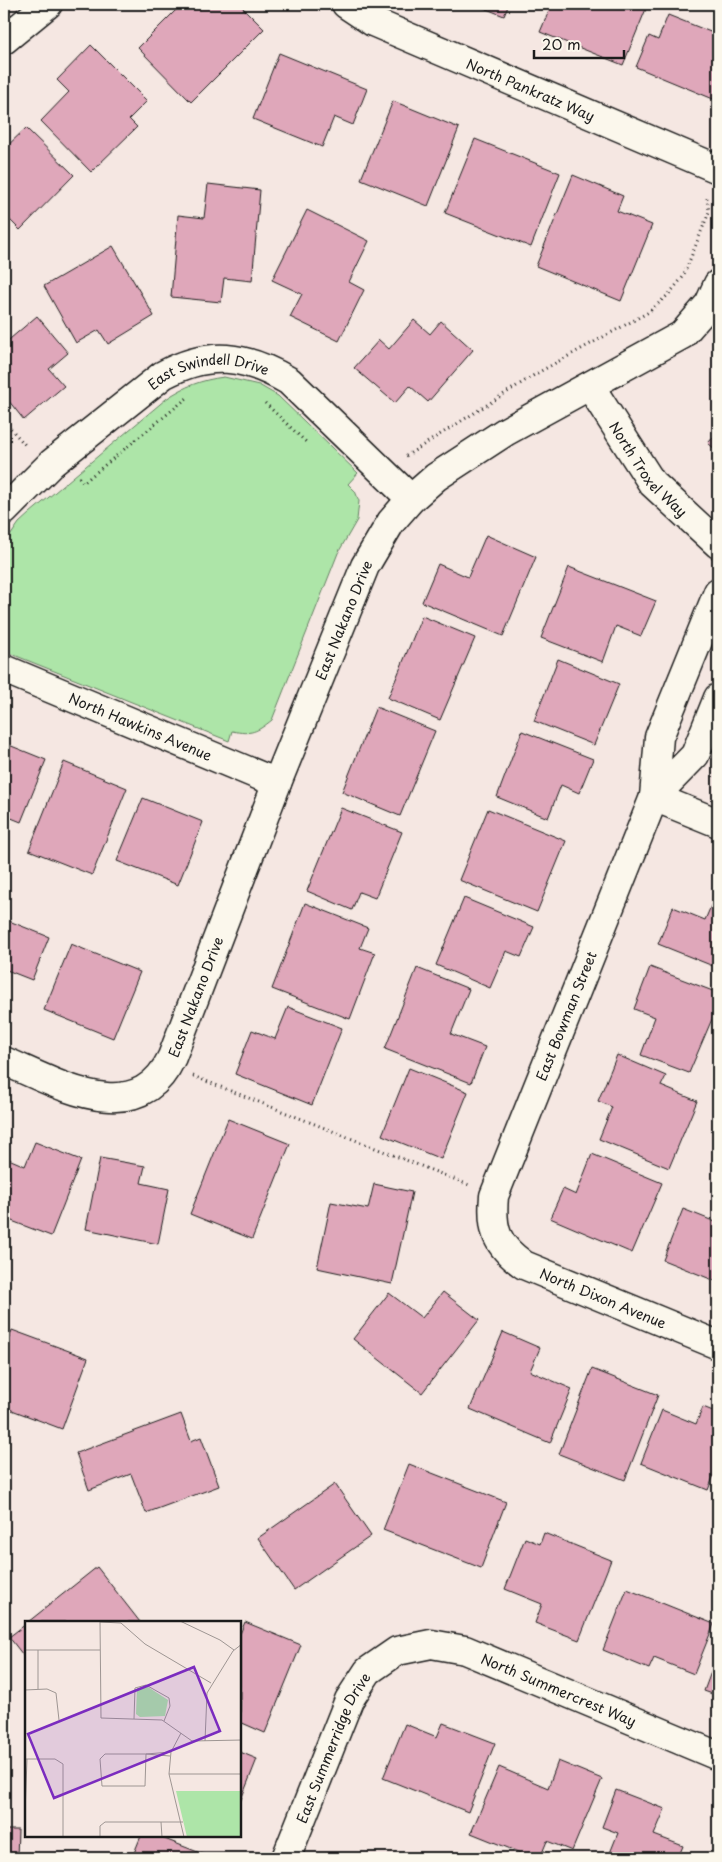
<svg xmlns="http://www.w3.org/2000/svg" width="722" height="1862" font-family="'Playpen Sans',sans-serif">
<rect width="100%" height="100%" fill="#f5e7e2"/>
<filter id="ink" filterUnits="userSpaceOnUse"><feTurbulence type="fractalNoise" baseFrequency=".02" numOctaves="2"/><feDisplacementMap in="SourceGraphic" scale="10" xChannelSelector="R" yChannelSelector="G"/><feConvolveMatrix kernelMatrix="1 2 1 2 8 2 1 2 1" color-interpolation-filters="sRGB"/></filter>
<g filter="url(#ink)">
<!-- green -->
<path fill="#ade5a8" stroke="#648062" d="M224,377L259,385L278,396L358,473L348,484L355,491L359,501L357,520L338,553L272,720C257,732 251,735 232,731L229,741L4,651V545L19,523L30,513L166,399C185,386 201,380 224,377Z"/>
<!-- building -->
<path fill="#dfa7ba" stroke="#1c1c1c" d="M182,4H239L264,29L191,102L138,48Z
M474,4H509L504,16Z
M552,4H648L623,65L540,32Z
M668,15L718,35V101L636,67L649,36L658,40Z
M91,45L147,101L129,119L137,127L91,172L41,121L69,92L57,80Z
M279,53L367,89L353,125L334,117L322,147L253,119Z
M393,101L459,128L428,206L361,179Z
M26,128L74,175L20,230L4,214V149Z
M475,139L560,173L531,247L445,213Z
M573,175L623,196L617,211L652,225L621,301L536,266Z
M208,184L260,190L252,281L224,278L221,302L171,297L178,215L204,218Z
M307,210L369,241L349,282L364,290L339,341L290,317L302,294L272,280Z
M113,246L154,316L108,344L99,330L76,343L44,286Z
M37,316L68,353L49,369L64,386L24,420L4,395V344Z
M414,320L430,334L441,321L473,350L428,402L410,386L395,403L354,368L379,340L389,349Z
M718,432V452L708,443Z
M486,535L536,557L503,636L422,602L438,564L468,577Z
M569,567L656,601L641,636L616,626L603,662L541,638Z
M422,616L475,638L440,720L388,698Z
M558,659L619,684L594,745L534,721Z
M376,707L435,731L400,816L342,792Z
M522,731L593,759L579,793L561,785L548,818L497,797Z
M4,743L46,760L21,822L4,815Z
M64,762L127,788L92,875L29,850Z
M143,798L203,822L178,885L117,861Z
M341,808L402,832L375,898L359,892L352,910L307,891Z
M488,809L566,841L537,912L459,880Z
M717,892L718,968L658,944L673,907L705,920Z
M464,898L534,927L521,957L506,951L490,988L436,965Z
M305,903L368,928L360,948L375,953L350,1019L272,989Z
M4,919L49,937L32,980L4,969Z
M71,944L140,972L113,1038L44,1010Z
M650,967L718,993V1005L689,1073L641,1055L655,1017L634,1009Z
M417,968L469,989L451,1034L485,1047L471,1083L385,1049Z
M288,1007L342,1028L312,1105L235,1074L252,1030L275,1039Z
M617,1055L666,1076L661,1086L697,1101L669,1168L599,1139L612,1107L598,1101Z
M409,1068L468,1092L441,1159L382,1135Z
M228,1119L290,1144L252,1239L190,1214Z
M35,1142L81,1160L51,1236L4,1218V1157L25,1166Z
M592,1154L662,1183L632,1253L550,1218L563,1189L576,1195Z
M100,1158L145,1166L141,1183L169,1189L158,1244L86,1229Z
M374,1184L412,1192L392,1284L317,1268L331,1202L368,1209Z
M683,1209L718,1223V1282L663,1260Z
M443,1292L479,1320L422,1393L353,1339L389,1293L422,1318Z
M12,1330L88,1358L62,1429L4,1407V1354Z
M503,1332L540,1348L530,1371L572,1389L550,1443L470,1409Z
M592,1369L658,1395L625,1480L559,1454Z
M703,1407L718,1413V1465L708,1490L641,1463L662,1410L696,1424Z
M181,1414L191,1441L201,1437L219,1486L146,1513L131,1474L89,1490L76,1453Z
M409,1464L506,1502L481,1568L383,1530Z
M335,1484L371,1536L294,1590L258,1538Z
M544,1533L611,1560L579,1640L535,1623L542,1604L505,1589L525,1538L540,1544Z
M97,1567L140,1622H28Z
M627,1589L714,1624L694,1674L654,1658L649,1669L603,1650Z
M245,1622L301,1645L265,1733L240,1722V1634Z
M26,1624V1659L9,1637Z
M718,1653V1696L704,1691Z
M443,1723L495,1743L468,1812L383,1778L405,1724L437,1737Z
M240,1752L257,1759L240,1802Z
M558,1761L602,1779L572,1851L547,1841L540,1858H533L471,1833L499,1767L548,1788Z
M616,1790L665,1809L654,1835L683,1846L678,1858H608L618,1833L602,1827Z
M4,1830H18L17,1858H4Z
M141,1836H157L213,1858H132Z"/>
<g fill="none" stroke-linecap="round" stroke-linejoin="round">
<!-- minor casing -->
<g stroke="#1c1c1c" stroke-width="31">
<g id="minor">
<path id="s1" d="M346,4L373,22L718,169"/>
<path d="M4,40L48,4"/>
<path id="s2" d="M4,511L52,463L163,375C209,350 245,355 289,381L411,499"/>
<path d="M718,592L659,737L654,797L695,755L718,698"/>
<path id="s3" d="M4,669L277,783"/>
<path id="s4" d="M718,823L654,797L494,1196C491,1230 496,1245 524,1265L718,1345"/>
<path id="s5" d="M4,1061C57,1083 137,1132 172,1057L277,783L365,566L391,522L411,499L436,477L505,432L682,335L709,304L718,284"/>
<path id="s6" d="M286,1858L349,1700L368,1671L397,1651L431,1644L465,1650L718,1756"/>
</g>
</g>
<!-- tertiary casing -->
<g stroke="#1c1c1c" stroke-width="31">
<g id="tertiary">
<path id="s7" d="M590,386L652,483L718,544"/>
</g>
</g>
<!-- path -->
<path stroke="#1c1c1c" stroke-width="3" stroke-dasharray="1 4" stroke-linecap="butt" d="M265,403L307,443
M4,421L27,447
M406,456L539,372L649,312L669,294L683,277L709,212L707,198
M79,477L83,483L187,398
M193,1076L469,1185"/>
<!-- minor -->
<use href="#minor" stroke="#fbf7ec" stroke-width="28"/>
<!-- tertiary -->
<use href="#tertiary" stroke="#fbf7ec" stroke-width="28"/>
</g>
</g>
<g text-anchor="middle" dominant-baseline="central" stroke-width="4" stroke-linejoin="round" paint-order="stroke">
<!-- street labels -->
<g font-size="14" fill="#1c1c1c" stroke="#fbf7ec">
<text stroke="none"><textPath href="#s1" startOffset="204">North Pankratz Way</textPath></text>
<text stroke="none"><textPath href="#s2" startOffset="256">East Swindell Drive</textPath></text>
<text stroke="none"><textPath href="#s7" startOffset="102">North Troxel Way</textPath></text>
<text stroke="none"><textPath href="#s5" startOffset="661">East Nakano Drive</textPath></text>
<text stroke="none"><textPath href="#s3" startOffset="148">North Hawkins Avenue</textPath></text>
<text stroke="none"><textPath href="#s5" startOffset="256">East Nakano Drive</textPath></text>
<text transform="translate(566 1016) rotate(-68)">East Bowman Street</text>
<text stroke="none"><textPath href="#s4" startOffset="665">North Dixon Avenue</textPath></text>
<text stroke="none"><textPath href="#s6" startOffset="411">North Summercrest Way</textPath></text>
<text stroke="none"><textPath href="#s6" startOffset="120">East Summerridge Drive</textPath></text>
</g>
</g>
<!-- overview -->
<g transform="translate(25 1621)">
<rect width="216" height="216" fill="#f5e7e2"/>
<path d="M123,66L143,79L140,95L115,96L111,93L112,67ZM151,170H216V216H162Z" fill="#ade5a8"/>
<path fill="none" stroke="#9e9693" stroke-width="1" d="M75,0L76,97L137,99L167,120L217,119M155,0L195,19L209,29M75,1L96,2L120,23L186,62M0,29H75M13,29V68M0,69L22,68L31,72L34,99M109,98L110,67L121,64L144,77L145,85L139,100M156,112L146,131L144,153L159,216M216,119L217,80M180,120L182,72L208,30L217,23M80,133H121L120,165H77L75,138ZM145,135L121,133L146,131M0,138H30L38,143V216M144,153H217M0,193L2,138M136,201L137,216M75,216V205L80,201H158"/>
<path fill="#7b2cbf" fill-opacity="0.15" stroke="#7b2cbf" stroke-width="2.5" d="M169,46L195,110L29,177L3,113Z"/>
<rect width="216" height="216" fill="none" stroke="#1c1c1c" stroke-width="2.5"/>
</g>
<!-- margin -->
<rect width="722" height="1862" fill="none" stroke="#fbf7ec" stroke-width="20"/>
<rect x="10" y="10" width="702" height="1842" fill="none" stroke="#1c1c1c" stroke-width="2" filter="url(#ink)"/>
<!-- scale -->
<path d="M534 50v8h90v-8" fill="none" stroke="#1c1c1c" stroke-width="2.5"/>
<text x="542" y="50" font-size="15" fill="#1c1c1c" stroke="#fbf7ec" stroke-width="4" paint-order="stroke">20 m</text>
</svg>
